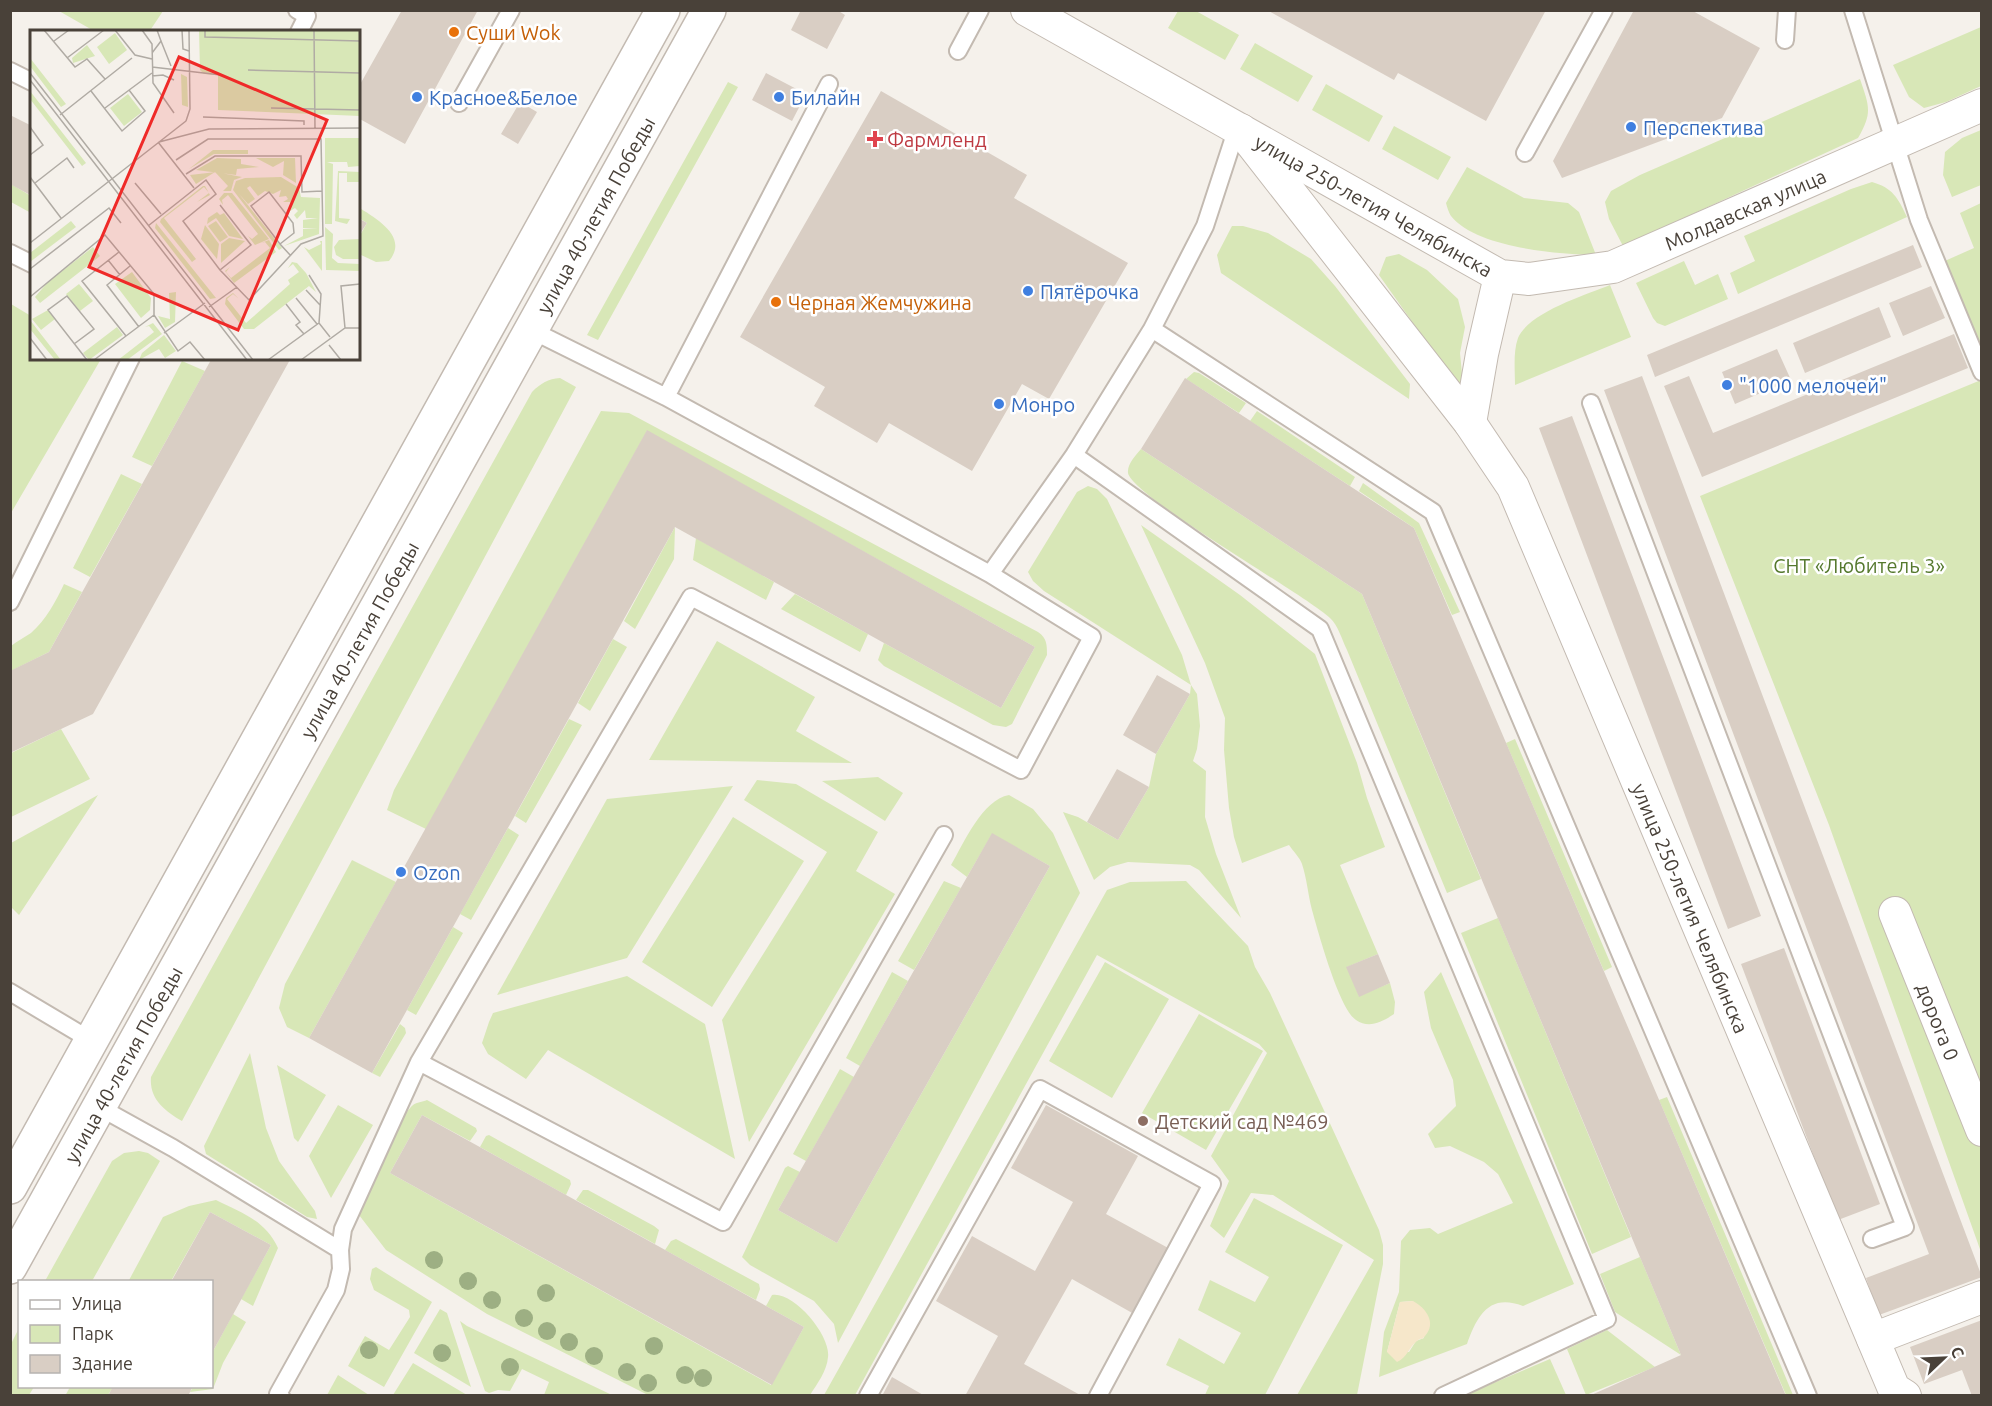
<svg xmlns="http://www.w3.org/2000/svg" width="1992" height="1406" font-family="Ubuntu,sans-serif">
<rect width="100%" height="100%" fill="#f5f1eb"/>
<!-- green -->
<path fill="#d8e7b7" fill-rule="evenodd" d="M59,11H163L149,32L94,31Z
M1178,11H1196L1239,35L1225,60L1168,28Z
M1981,27V86L1946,102L1924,108L1909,97L1893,65Z
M1255,43L1313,76L1298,102L1240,69Z
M1860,79C1869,106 1873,112 1858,138L1623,246L1609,219L1605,202L1611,191L1640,175Z
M728,82L738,87L598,340L587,335Z
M1326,84L1383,116L1369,142L1312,110Z
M1394,126L1451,157L1438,180L1382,149Z
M1981,130V185L1952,197L1943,175L1945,152L1962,138Z
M1467,167L1524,198L1568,203L1579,212L1596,255C1557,254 1477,248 1451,216C1449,213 1447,207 1446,203Z
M1872,182C1893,188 1898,198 1907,217L1738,294L1730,273L1755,261L1744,236L1851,189Z
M11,184L31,196V213L11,202Z
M1981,203V372L1938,264L1974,248L1960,213Z
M358,207C377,219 409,237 389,261L376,262L359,254V237L367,223L359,218Z
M1232,226H1243L1268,233L1311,259L1335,286L1410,384L1409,399L1221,273L1217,255Z
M1399,254L1427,270L1458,299L1465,327L1460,353L1464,395L1379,275L1386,257Z
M1684,261L1695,285L1718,274L1728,299L1665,326L1657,323L1653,318L1636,283Z
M1610,285L1631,337L1515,385C1515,370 1513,352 1518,338C1529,312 1586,295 1610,285Z
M11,304L31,316L32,358L101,359L11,513Z
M182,361L205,371L152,466L132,457Z
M1194,372L1199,373L1246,403L1239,413L1186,379Z
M560,378L576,387L182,1121C165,1111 149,1099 151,1077L532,392C541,383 548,379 560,378Z
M1981,380V1252L1829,825L1700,496Z
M601,411L629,413L1038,632C1047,638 1047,645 1047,655L1012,724L1006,727L993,725L884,666L878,660L884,643L1001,708L1035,647L647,431L426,829L387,810L394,790Z
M1257,411L1355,477L1350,486L1250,421Z
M1141,449L1362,594L1481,879L1447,893L1347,650C1342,640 1338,625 1330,618C1301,592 1133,497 1128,473C1127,464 1136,455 1141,449Z
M121,474L142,484L90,577L73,568Z
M1363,483L1419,523L1460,612L1452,615L1414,528L1359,491Z
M1088,486L1097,489L1107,499L1182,655L1191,685L1197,694L1200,726L1197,749L1193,761L1206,771L1205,817L1216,854L1241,918L1199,870L1190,865L1128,862L1110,867L1094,880L1063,812L1078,817L1118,840L1149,787L1156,754L1190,694L1191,685L1044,591L1033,581L1028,572L1077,492Z
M1141,525L1240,595L1315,654L1357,763L1367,798L1385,847L1340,865L1378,954L1347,967L1359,996L1390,983L1395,1002L1394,1014C1382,1022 1369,1029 1356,1020C1339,1009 1318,931 1312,910C1308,895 1307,879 1302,864C1300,858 1293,851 1289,845L1242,863L1234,837L1229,808L1224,750L1225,718L1205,663Z
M675,527L674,559L635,629L624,621Z
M696,538L774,582L766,600L693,560Z
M64,584L82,592L49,652L11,671V646C17,641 25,637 31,633C46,620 56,601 64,584Z
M795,594L868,634L860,652L781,609Z
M613,639L627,647L590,711L578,703Z
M717,641L815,697L796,731L852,763L649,760Z
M569,719L582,725L526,823L515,816Z
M61,729L90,779L11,817V753Z
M1515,739L1612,967L1604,971L1506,743Z
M878,777L903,793L885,821L822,781Z
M757,780L796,784L878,832L856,871L895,894L749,1142L722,1020L827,852L744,800Z
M733,786L627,958L497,995L607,799Z
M98,795L19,915L11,907V843Z
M1009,795L1033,809L1053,833L1080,893L838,1343L834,1324L814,1301L750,1265L742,1257L785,1168L788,1166L800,1172L778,1210L837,1243L1050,866L992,834L967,877L951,865C964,843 982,800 1009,795Z
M733,817L804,861L712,1007L642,962Z
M508,828L519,835L471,920L460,914Z
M352,860L396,882L309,1038L287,1027L279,1008L285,984Z
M944,881L961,888L914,970L898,961Z
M1186,881L1248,946L1255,967L1270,993L1379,1230L1383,1245V1264L1357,1395H1297L1374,1260L1273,1195L1251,1193L1224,1238L1210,1226L1229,1181L1211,1156L1267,1053L1259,1044L1097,955L855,1395H824L1107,890L1130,882Z
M1498,918L1631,1237L1592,1254L1461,933Z
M453,927L463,933L416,1015L407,1010Z
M1105,962L1169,999L1112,1098L1049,1061Z
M892,972L908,981L860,1066L846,1058Z
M1441,972L1574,1284L1523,1306C1489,1293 1477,1316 1467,1344L1379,1377L1384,1332L1399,1292L1401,1241L1410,1230L1430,1228L1438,1234L1513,1203L1498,1174L1484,1162L1450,1146L1435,1148L1428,1134L1456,1106L1453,1080L1431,1028L1424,992ZM1413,1301L1424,1338L1416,1341L1409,1352H1387L1400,1302Z
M627,976L705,1024L735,1159L548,1050L526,1079L488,1054L482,1043L489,1022L493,1013Z
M1199,1014L1263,1051L1206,1150L1142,1113Z
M400,1024L405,1028L406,1033L380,1077L372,1073Z
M250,1053L266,1128L279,1161L315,1211L317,1219L307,1217L206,1154L204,1146Z
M277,1065L326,1095L298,1142L294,1138Z
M840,1069L854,1077L806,1161L793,1154Z
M1667,1097L1781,1366L1793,1395H1786L1659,1100Z
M427,1100L476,1128L477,1131L470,1141L422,1115L390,1173L771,1385L804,1327L766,1306L772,1295C794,1291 831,1336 828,1357C827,1371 817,1384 810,1395H648L487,1314L386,1250L359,1215C366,1191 396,1120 413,1105C417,1102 422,1102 427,1100Z
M338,1105L373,1125L331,1198L309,1156Z
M489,1135L570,1180L571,1184L566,1195L480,1147L486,1136Z
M139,1151L148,1153L160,1161L92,1281H45L112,1161L124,1153Z
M583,1190H588L654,1226L659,1230L655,1244L576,1200Z
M1254,1198L1343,1245L1265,1395H1205L1209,1386L1166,1365L1179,1338L1224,1364L1241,1333L1198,1310L1210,1280L1255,1302L1269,1277L1225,1252Z
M216,1200C242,1213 265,1220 278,1248L253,1306L241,1299L271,1245L210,1212L171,1281L128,1282L163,1217L189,1206Z
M676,1239L759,1284L760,1289L756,1300L665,1250L671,1241Z
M1640,1257L1681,1355L1615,1312L1600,1274Z
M376,1267L432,1302L384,1387L348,1366L365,1336L389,1350L410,1317L409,1310L374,1290L370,1279L372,1269Z
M440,1309L447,1313L471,1387L414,1353Z
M233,1314L246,1322L223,1363L213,1389L190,1392L193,1387L212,1386V1353Z
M460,1321L467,1326L612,1395H544L549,1382L522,1369L510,1391L498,1390L489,1393L485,1391Z
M19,1328L20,1386L34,1387L29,1395H11V1344Z
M1607,1330L1655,1367L1586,1395L1567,1349Z
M1550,1359L1566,1395H1465Z
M413,1363L467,1395H393Z
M338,1375L369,1395H327Z
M70,1387H113L108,1395L65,1396Z"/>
<!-- sand -->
<path fill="#f6e7ca" d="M1413,1301C1426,1308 1437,1323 1425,1336C1420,1342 1423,1336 1417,1341C1408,1348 1408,1357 1397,1362L1387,1352L1400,1302Z"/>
<!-- building -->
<path fill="#d9cec4" d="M402,10H478L405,144L358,118V88Z
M801,10H837L845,15L827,49L791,30Z
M1267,10H1546L1486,121L1398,73L1394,80Z
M1634,10H1691L1760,48L1722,118L1562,178L1553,161Z
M766,73L806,94L792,121L752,100Z
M881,91L1027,175L1014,198L1128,263L1049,399L1022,384L972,471L889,423L877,443L814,406L825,387L740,337Z
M520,102L537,112L518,144L501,134Z
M10,115L32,126V196L10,184Z
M358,218L367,223L358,237Z
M1913,245L1922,267L1655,377L1647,355Z
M1931,286L1945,318L1903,336L1889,303Z
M1879,307L1891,337L1805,373L1793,343Z
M1954,334L1968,368L1702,477L1664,386L1689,376L1713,433Z
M1777,349L1791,380L1735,404L1722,372Z
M212,358H291L93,714L10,753V671L49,652Z
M1642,376L1982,1277L1879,1315L1866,1278L1929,1254L1604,390Z
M1185,378L1414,528L1786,1396H1589L1681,1355L1362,594L1141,449Z
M1572,416L1761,916L1728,929L1539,428Z
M647,430L1035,647L1001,708L675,527L372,1073L309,1038Z
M1157,675L1190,694L1156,754L1123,735Z
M1117,769L1149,787L1118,840L1087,822Z
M992,833L1050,866L837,1243L778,1210Z
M1784,948L1880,1204L1838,1220L1741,964Z
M1378,954L1390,983L1359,997L1346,967Z
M1046,1105L1138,1156L1106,1214L1170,1249L1134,1314L1072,1279L1024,1364L1082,1396H965L998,1336L936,1301L972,1236L1035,1271L1073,1202L1011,1168Z
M422,1115L804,1327L772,1385L390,1173Z
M210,1212L271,1245L212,1353V1282H171Z
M1982,1320V1396H1972L1962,1370L1924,1384L1910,1347Z
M892,1377L925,1396H882Z
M113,1386H193L188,1396H108Z"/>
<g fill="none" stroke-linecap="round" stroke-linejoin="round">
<!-- service casing -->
<g stroke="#c3bab1" stroke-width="20">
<path id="service" d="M297,10L307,16L299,32
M1853,10L1919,220L1982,372
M1785,40L1787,10
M958,51L980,10
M10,71L32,82
M459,103L511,10
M1525,153L1604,10
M10,253L32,264
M1152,329L1433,512L1808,1396
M666,397L829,84
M1591,403L1905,1227L1872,1239
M1074,455L1320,629L1607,1319L1443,1396
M990,574L1074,455L1152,329L1205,226L1237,128
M10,602L131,358
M10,992L92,1041
M419,1062L723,1222L944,835
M99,1107L173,1148L340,1250
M281,1396L278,1394L336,1290L341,1269L340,1250L343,1229L419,1062L691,597L1021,770L1092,637L990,574L666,397L531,330
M868,1396L1040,1089L1212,1184L1098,1396"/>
</g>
<!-- minor casing -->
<g stroke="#c3bab1" stroke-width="34">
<g id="minor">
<path id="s1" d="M1027,10L1500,276L1529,279L1613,267L1982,105"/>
<path id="s2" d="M1241,130L1470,423L1513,487L1894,1389L1905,1396"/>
<path d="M1470,423L1482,354L1500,276"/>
<path id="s3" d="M1895,913L1982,1130"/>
<path d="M1873,1339L1982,1297"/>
</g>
</g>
<!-- tertiary casing -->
<g stroke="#c3bab1" stroke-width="36">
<g id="tertiary">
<path d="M10,1187L663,10"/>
<path id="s4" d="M10,1267L709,10"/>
</g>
</g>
<!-- service -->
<use href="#service" stroke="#fff" stroke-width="16"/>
<!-- minor -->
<use href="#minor" stroke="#fff" stroke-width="32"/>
<!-- tertiary -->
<use href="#tertiary" stroke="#fff" stroke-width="33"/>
</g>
<!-- trees -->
<g fill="#9daf83">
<circle cx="434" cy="1260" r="9"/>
<circle cx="468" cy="1281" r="9"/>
<circle cx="546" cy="1293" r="9"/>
<circle cx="492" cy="1300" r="9"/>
<circle cx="524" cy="1318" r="9"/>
<circle cx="547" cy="1331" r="9"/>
<circle cx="569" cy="1342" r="9"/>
<circle cx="654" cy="1346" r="9"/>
<circle cx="369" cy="1350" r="9"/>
<circle cx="442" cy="1353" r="9"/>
<circle cx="594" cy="1356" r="9"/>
<circle cx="510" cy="1367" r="9"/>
<circle cx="627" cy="1372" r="9"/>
<circle cx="685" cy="1375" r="9"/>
<circle cx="703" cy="1378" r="9"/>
<circle cx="648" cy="1383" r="9"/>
</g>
<!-- markers -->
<g fill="#e8710a" stroke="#fff" stroke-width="2">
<circle cx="454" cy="32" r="6"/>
<circle cx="776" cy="302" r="6"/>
</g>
<g fill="#3f7fe0" stroke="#fff" stroke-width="2">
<circle cx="417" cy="97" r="6"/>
<circle cx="779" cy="97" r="6"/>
<circle cx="1631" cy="127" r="6"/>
<circle cx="1028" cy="291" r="6"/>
<circle cx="1727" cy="385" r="6"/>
<circle cx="999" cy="404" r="6"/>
<circle cx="401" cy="872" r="6"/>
</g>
<path fill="#e0444e" stroke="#fff" stroke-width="2" d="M872 130h6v6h6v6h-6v6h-6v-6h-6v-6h6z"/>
<circle fill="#8d6e63" stroke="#fff" stroke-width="2" cx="1143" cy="1121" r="6"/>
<g text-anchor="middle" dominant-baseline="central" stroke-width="5" stroke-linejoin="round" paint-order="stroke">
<!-- food labels -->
<g font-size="20" fill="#c56008" stroke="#fff" text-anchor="start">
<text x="466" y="32">Суши Wok</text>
<text x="788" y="302">Черная Жемчужина</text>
</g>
<!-- shop labels -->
<g font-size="20" fill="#366cbe" stroke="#fff" text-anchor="start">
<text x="429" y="97">Красное&amp;Белое</text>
<text x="791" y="97">Билайн</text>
<text x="1643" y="127">Перспектива</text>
<text x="1040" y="291">Пятёрочка</text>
<text x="1739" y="385">"1000 мелочей"</text>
<text x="1011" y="404">Монро</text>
<text x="413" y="872">Ozon</text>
</g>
<!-- health labels -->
<g font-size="20" fill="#be3a42" stroke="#fff" text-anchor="start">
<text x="887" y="139">Фармленд</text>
</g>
<!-- street labels -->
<g font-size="20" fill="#494139" stroke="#fff">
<text stroke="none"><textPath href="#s1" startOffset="398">улица 250-летия Челябинска</textPath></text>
<text stroke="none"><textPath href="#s1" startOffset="801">Молдавская улица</textPath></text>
<text stroke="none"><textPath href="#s4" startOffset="1204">улица 40-летия Победы</textPath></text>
<text stroke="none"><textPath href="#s4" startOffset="718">улица 40-летия Победы</textPath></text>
<text stroke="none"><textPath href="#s2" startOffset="906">улица 250-летия Челябинска</textPath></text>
<text stroke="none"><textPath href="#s3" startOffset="117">дорога 0</textPath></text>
<text stroke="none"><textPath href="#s4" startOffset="232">улица 40-летия Победы</textPath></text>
</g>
<!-- park labels -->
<g font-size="20" fill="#55792e" stroke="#fff">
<text x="1859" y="565">СНТ «Любитель 3»</text>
</g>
<!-- education labels -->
<g font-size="20" fill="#785e54" stroke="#fff" text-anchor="start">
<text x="1155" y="1121">Детский сад №469</text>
</g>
</g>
<!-- overview -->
<g transform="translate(30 30)">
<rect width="330" height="330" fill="#f5f1eb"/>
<path d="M169,0H330V86L188,80V45L174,44L170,40ZM85,3L97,20L79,34L67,17ZM57,15L65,26L43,33L42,28ZM0,28L36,74L31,77L0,36ZM151,44L157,47L158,77L152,75ZM0,61L56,133L52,136L0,69ZM98,64L112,82L94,96L80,78ZM295,108H330V136L318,137L317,132H297L303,134L302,194H295ZM183,120H218V124H184L159,139ZM187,128L211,129V134L229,137L207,139L206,145L166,140ZM226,128H265L266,153L253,145L254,131L243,137ZM308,141L330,142V152H317V143H309V188L320,189L317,194L305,191ZM185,142L166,154L160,145L186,142L212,147L204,150L201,161H193L198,156ZM215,148L251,147L269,158L271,167L290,168L289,204L254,216L273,206V199H288L273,198V190L288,188H276L275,180L267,189L264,185L268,181L265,178L260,181V172H253L258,169L256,166L249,167L251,160L243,164L235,161L228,166L220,156L217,158L225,169L218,174L209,164L252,218L249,220L203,160L206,151ZM173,156H175L180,165L167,172L179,163L174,157L134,188L166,229L162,232L130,192L131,189ZM194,163H202L239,209L225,215L218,206L222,209L228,204L198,165L192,170L193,175L189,169ZM187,182L190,185L194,183L213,209L199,206L186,188L177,194L178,188ZM41,191L46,197L0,232V223ZM186,191L198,207L190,212L178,196ZM126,193L186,268L180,269L125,198ZM175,195L189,214L187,229L171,209ZM295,197L303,204L302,228L308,233L330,234V241L296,240ZM199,208L215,211L191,233V214ZM330,209V229H313L306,225L304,217L309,210ZM239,210L246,222L204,253L195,241L200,237L196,242L201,248L240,218L235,212L231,213ZM290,211H292V241L274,217L279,220L291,214ZM63,217L70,226L10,273L5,267L18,252ZM262,232L267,233L276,243L286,262L279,256L224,299H214L195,274L196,268L203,263L209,269L203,264L197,269L216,293L260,254L258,250L269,242L263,234L258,238ZM102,242L121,268L120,280L111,288L85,254ZM49,254L63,271L50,281L36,264ZM146,262L145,292L135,298L128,286L140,289L139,263ZM18,280L25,289L11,300L2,289ZM0,290L31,330H25L0,299ZM123,293L132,304L97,330H88L124,302L119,296L115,297ZM87,297L93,305L59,330L53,323ZM134,305L146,321L135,328L129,319L109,330L112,323Z" fill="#d8e7b7"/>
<path fill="none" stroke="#b0aba4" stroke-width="1.5" d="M14,0L45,37L57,29L75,49M85,0L105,25L122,29M112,0L122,14L123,53L144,83M152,0L153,19L159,21M175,0V7L330,11M284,0L285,99M24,11L39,0M131,11L141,36M122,23L131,11L127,0M37,28L74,0M122,37L191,45M218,40L330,43M0,43L223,330M122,46L133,45L144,50M0,50L217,330M61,61L92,101L115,81L99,60M75,78L122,43M241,78L330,80M30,85L102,28M173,87L274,91V95M156,91L160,79L159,0M0,97L13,115L0,125M128,112L164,158M129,112L179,99L330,98M156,144L185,126H271L272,162L292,161M0,147L31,188M5,153L37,128L44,138M105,153L131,184M190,175L221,215L190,240M118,196L176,150L186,164L153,191L190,240L219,270L271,214L293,206L291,109H178L146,130M0,213L156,91M250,214L221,176L239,162L263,193L264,203L250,214L261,226M89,222L52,251L96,306M78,230L90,245M100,236L77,255L109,297M0,239L79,178L91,193M279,245L291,264L289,293M276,260L290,275M0,267L75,205L124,264V285L148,321L160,312L175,330M266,268L287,294M256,274L270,292L266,295L274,304M179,277L207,257M315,298L311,256L330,254M134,303L175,273M0,308L17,330M44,314L64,299L37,266L18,280L57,330M299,315L311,330M64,330L124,285M238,330L289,293L300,307M271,330L315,298H330"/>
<path fill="#ef2a28" fill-opacity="0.15" stroke="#ef2a28" stroke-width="3" d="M149,27L297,90L208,300L59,237Z"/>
<rect width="330" height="330" fill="none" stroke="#494139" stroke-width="3"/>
</g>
<!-- border -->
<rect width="1992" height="1406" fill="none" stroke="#494139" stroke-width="24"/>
<!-- legend -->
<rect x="18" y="1280" width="195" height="108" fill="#ffffff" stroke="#b6b3b0" stroke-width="1.5"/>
<rect x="30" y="1300" width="30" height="9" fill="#ffffff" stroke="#b6b3b0" stroke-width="1.5"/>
<text x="72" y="1310" font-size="18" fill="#494139">Улица</text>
<rect x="30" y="1325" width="30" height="18" fill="#d8e7b7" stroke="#b6b3b0" stroke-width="1.5"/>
<text x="72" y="1340" font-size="18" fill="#494139">Парк</text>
<rect x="30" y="1355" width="30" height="18" fill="#d9cec4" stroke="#b6b3b0" stroke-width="1.5"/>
<text x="72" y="1370" font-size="18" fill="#494139">Здание</text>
<!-- north arrow -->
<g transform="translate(1944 1358) rotate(67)" stroke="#ffffff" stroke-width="4.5" paint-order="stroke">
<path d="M0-4.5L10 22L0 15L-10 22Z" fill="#494139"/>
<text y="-9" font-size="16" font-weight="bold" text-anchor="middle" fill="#494139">С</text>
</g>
</svg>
